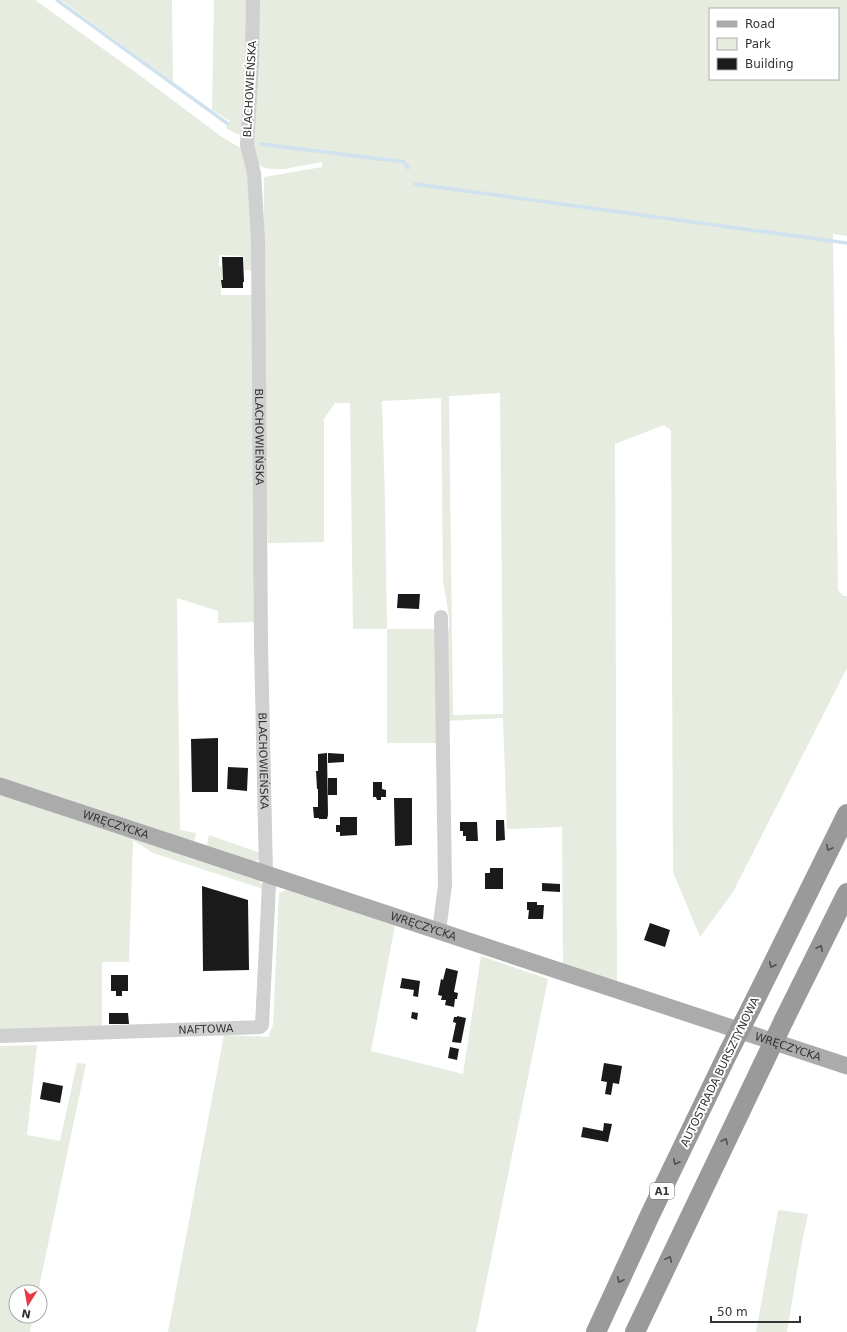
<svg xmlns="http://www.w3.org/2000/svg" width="847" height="1332" font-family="'DejaVu Sans',sans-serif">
<rect width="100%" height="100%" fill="#fff"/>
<!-- green -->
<path fill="#e6ecdf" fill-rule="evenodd" d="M0,0H35L134,71L222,137L244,150L253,191L252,270H244V256L219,255V266H222L223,279L221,280V295H255L256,622L218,623V611L177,598L180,830L196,833L194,841L190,843L0,780Z
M61,0H172L173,82Z
M214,0H248L244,137L231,131L226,128L230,121L212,110Z
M256,0H847V236L833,234L838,590L843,596H847V668L733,892L700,937L673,872L671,430L664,425L615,444L617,990L563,973L562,827L507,829L503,718L446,721L445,647L449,628V617L443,580L441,398L382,401L385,501L387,629H438L440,743H387V629H353L350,403H335L324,419V542L268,543L262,397L264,177L322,167V162L285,169H272L262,167L255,160L252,130ZM710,9H838V79H710ZM500,393L503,714L453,715L449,396Z
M0,792L259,880L262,885V889L260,888L153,853L133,840L129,962H102V1029L0,1032Z
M209,835L260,853V858L255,862L209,848L207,845Z
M286,890H292L395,925L371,1051L463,1074L481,956L548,979L476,1332H168L224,1035L268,1037L273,1025L279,893Z
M37,1045L27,1135L60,1141L77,1063L86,1064L38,1292H16V1316H33L30,1332H0V1046Z
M778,1210L808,1214L801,1247L787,1332H756Z"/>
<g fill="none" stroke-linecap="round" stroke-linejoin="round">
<!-- stream -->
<path stroke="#cfe2ee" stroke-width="3.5" d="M57,0L228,124
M261,144L404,162L408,168
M415,184L847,243"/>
</g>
<!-- building -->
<path fill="#1a1a1a" d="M222,257H243L244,282H243V288H222L221,280H223Z
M398,594H420L419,609L397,608Z
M218,738V792H192L191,739Z
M327,753L328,815L327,819H319V818H314L313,807H318V789H317L316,771H318V754Z
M328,753L344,754V762L328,763Z
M228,767L248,768L247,791L227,789Z
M328,778H337V795H328Z
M373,782H382V789L386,790V797H381V800H377L376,797H373Z
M394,798H412V845L395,846Z
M340,817H357V835L340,836V832H336V825H340Z
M496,820H504L505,840L496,841Z
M460,822H477L478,841H466V836H463V831H460Z
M490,868H503V889H485V873H490Z
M542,883L560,884V892L542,891Z
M202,886L248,900L249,970L203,971Z
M527,902H537V905H544L543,919H528L529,910H527Z
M650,923L670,930L665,947L644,940Z
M446,968L458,971L454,992L458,993L457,999H455L454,1007L445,1005L446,1000H441L442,996L438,995L441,979L443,980Z
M111,975H128V991H122V996H116V991H111Z
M402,978L420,981L418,997L413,996L414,990L400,988Z
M412,1012L418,1013L417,1020L411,1018Z
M109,1013H128L129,1024H109Z
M457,1016L466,1018L461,1043L452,1042L456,1023L453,1022L454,1017H457Z
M450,1047L459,1049L457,1060L448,1058Z
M604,1063L622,1066L619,1084L613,1083L611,1095L605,1094L607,1082L601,1081Z
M43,1082L63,1086L60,1103L40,1099Z
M604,1123L612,1124L608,1142L581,1137L583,1127L603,1131Z"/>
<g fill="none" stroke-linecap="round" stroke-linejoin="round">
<!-- minor -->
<g stroke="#d0d0d0" stroke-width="14">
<path id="s1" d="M253,0L252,63L247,145L254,173L258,241L261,645L266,874"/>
<path d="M439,931L445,885L441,617"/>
<path id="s2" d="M0,1036L260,1027L262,1025L269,885L273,876"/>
</g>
<!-- major -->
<path stroke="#ababab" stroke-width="17" id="s3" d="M0,786L847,1066"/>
<!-- highway -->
<path stroke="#9a9a9a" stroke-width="20" d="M751,1008L847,814
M784,1020L847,893
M596,1332L650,1215L729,1051
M635,1332L763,1064"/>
<!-- highway-bridge -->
<path stroke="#9a9a9a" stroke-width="20" d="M729,1051L751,1008
M763,1064L784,1020"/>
</g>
<!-- one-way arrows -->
<defs><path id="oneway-chevron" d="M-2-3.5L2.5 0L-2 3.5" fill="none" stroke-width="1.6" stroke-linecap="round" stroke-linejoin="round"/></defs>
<g stroke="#525252">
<use href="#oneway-chevron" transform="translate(829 848) rotate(117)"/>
<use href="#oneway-chevron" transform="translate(820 948) rotate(-64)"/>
<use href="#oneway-chevron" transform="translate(772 965) rotate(116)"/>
<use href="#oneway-chevron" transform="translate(725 1141) rotate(-64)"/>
<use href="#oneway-chevron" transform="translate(676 1162) rotate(116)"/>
<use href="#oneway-chevron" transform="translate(669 1259) rotate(-65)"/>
<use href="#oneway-chevron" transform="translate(620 1280) rotate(115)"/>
</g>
<g text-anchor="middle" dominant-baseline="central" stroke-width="4" stroke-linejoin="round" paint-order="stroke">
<!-- shield labels -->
<rect fill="#fff" stroke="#707070" stroke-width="1" x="650" y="1183" width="24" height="16" rx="3"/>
<g font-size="10" font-weight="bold" fill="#333">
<text x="662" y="1191">A1</text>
</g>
<!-- street labels -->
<g font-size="11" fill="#333" stroke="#fff">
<text transform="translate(250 89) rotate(-87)">BLACHOWIEŃSKA</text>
<text stroke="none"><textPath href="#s1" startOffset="438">BLACHOWIEŃSKA</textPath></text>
<text stroke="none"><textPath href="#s1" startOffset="762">BLACHOWIEŃSKA</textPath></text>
<text stroke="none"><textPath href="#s3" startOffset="122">WRĘCZYCKA</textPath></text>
<text stroke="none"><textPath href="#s3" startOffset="446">WRĘCZYCKA</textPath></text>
<text stroke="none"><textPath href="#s2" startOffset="206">NAFTOWA</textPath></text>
<text stroke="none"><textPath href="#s3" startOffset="830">WRĘCZYCKA</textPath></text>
<text transform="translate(720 1072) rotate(-64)">AUTOSTRADA BURSZTYNOWA</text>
</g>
</g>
<!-- legend -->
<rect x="709" y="8" width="130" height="72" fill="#ffffff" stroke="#adadad"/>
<rect x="717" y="21" width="20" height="6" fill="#ababab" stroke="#adadad"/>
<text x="745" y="28" font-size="12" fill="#333333">Road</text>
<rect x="717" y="38" width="20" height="12" fill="#e6ecdf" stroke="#adadad"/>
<text x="745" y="48" font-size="12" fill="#333333">Park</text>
<rect x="717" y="58" width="20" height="12" fill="#1a1a1a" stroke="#adadad"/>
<text x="745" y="68" font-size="12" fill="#333333">Building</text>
<!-- north arrow -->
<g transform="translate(28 1304) rotate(191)"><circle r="19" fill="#ffffff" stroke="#adadad"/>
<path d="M0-3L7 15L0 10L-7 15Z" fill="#e63946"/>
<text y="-6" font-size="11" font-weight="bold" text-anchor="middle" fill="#333333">N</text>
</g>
<!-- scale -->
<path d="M711 1316v6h89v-6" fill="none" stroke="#333333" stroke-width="2"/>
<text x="717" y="1316" font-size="12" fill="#333333" stroke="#ffffff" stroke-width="3" paint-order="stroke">50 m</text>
</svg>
